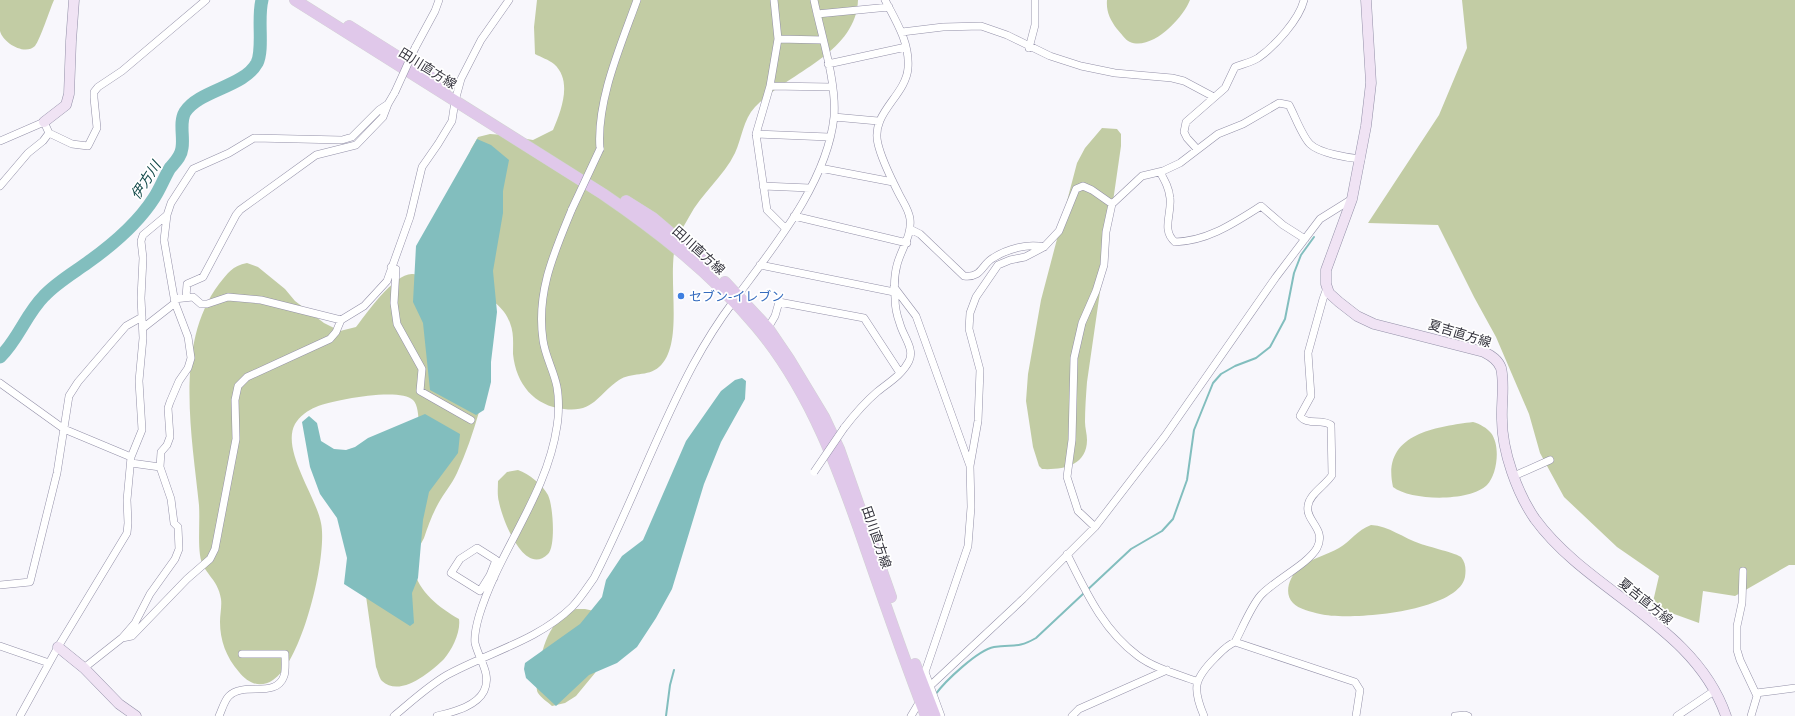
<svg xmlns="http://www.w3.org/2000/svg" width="1795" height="716" font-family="'Noto Sans','Noto Sans JP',sans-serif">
<rect width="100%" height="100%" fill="#f8f7fc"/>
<!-- green -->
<path fill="#c2cca4" d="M0,0H54C50,9 40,40 35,46C25,56 3,43 0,31C0,22 0,9 0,0Z
M537,0H858C856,54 787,73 755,107C743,120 742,138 735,153C724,176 701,194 689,217C685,224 680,232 677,239C665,274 686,343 659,367C648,377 631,372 619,380C598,394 594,413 564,409C534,406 516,384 513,354C513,343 514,333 510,323C504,306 489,298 475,289L457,190L471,149L478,137L490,134L504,135L533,140L553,130C561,111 573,81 554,64C549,60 541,57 535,54L534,27Z
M1107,0H1190C1183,18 1152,51 1130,42C1125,40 1121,33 1117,29C1110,20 1106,11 1107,0Z
M1462,0H1795V565H1789L1735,596L1703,591L1699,623L1652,606L1659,576L1617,547L1564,497L1540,453L1529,414L1496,337L1474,297L1438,225L1368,223L1439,115L1467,48Z
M1102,128L1117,129L1121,134V146L1087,382C1086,395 1085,409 1085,422C1085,428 1087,434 1087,440C1087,466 1062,470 1042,469L1039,466L1033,447L1026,401L1028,374L1041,300L1077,163L1085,148Z
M247,263L258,267L285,289L295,301L324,323L340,331L356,327C366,314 395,272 413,274C417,274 421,277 425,279L479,412C473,433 466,453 457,473C452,484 444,493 438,504C432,515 428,526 424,538C419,548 412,557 414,569C418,592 440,608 459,619C461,632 452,650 444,659C431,672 400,698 382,681C379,678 378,671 376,667L364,582L419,422C418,415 418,405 413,400C400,387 332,400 316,407C308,410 299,417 295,424C281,450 316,496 321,523C328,555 302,663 273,680C260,689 248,683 239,672C226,657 220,640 220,622C220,614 222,606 221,599C218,578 202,573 200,555C198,539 200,522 199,505C192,436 174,344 219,284C228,273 232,266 247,263Z
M1473,422C1480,424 1487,428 1491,433C1501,446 1497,475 1487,485C1470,502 1411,501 1393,487C1381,434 1435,427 1473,422Z
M518,470C529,474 542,484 548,495C553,505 556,546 548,554C524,578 502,518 499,502C497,495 498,487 498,481L507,472Z
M1371,525C1389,526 1403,538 1421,544C1427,546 1458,554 1461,557C1466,563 1466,570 1465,577C1458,612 1349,621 1320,614C1312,612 1298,609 1293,603C1283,593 1290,576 1299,568C1310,559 1327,555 1339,548C1351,541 1357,530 1371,525Z
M576,609H585L603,613L608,649L595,673L576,696L565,703L552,706C548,702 541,698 538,693C535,688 538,680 538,675C541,650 549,618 576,609Z"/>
<!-- water -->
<path fill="#82bebe" d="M477,139L491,145L509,160L503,191V213L493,271L497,312L491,362V382L484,410L476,415L430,390L423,323L413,302L416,246Z
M742,378L746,381L745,399L721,442L704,484L672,589L656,618L637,647L617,663L589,675L556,706L526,678L524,669L525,663L580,624L602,597L606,580L622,556L643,540L686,441L721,391L735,380Z
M425,414L460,434L458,453L429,492L423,520L418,578L412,593L414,623L410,626L344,584L347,558L337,518L320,494L310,467L302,422L309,416L317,423L321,441L334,449L346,450L355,447L368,438Z"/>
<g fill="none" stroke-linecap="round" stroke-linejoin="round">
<!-- stream -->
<path stroke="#82bebe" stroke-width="2" d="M935,695C945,681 978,650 994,647C1013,644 1017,649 1036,638L1131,549L1162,531L1173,519L1187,480L1194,430L1213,383L1221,374L1235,366L1256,358L1270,347L1285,319L1294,273L1301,255L1314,237
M666,716L670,685L674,670"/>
<!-- river -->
<path stroke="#82bebe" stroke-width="13" d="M0,357C18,340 26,314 44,296C56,283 73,273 87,263C111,246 138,223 154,198C160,189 164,178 170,168C175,162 181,157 182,148C184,137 179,122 185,112C199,90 244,87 257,63C264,49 257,18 262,0"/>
<!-- street casing -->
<g stroke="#9390a8" stroke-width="8">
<path id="street" d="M774,0L778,39L770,86L832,87
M817,14L889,7
M902,32L943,27L981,26L1007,35L1050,56L1081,66L1115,73L1172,78L1184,81L1214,97
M778,39L823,40
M415,48L435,11L439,0
M1029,48L1035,25V0
M828,64L906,47
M770,86L756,134L829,137
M834,117L878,121
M756,134L767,210L785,228
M0,141L44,122L49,133L72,144L88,146L97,128L94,98V92L98,87L122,71L206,0
M600,149C596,101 621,45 637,0
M1197,149L1187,138L1184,132L1186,122L1225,88L1235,67C1243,64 1252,62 1258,58C1275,46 1299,20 1304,0
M820,168L893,182
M1160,172C1165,181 1169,188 1170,198C1172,214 1161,230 1175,242C1208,241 1234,223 1261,206L1283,225L1305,239
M0,186L28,153L43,141L49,133
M763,186L810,188
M167,215L164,240L175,303
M794,216L907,243
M910,229L920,234L964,276C982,278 981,265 993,258C1007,249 1028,243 1044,247
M760,265L894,292
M391,267L396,269L394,303L397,324L422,369L420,391L471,420
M894,287L916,316L970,466
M186,297L187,284L203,277L236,215L240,210L316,155L356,145L383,117L388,104
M174,299L193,297L201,304H207L228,297L261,300L341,320
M143,328L175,303L188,337L191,358L188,368L179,381L170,402L168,408L170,437L167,445L161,452L160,467
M768,328L775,316L779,302L864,318L900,373
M0,383L64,429L131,457
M844,428C854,415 864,403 877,392C888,383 902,375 909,361C915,349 903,336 900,324C897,316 895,307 895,298C894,287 894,276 897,265C901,249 912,236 910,219C909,210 903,202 899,194C891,178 882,161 878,144C870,113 906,96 908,68C910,43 896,21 885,0
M1514,476L1550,460
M1095,527L1078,511L1067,477L1072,440L1074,358L1082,323L1096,291L1104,265L1106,232L1112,204L1142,176L1163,171L1180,163L1218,134L1243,124L1279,103L1289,105C1295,116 1302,136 1310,144C1319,153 1348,158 1361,159
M1067,554C1086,592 1103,630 1138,656C1154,668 1177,674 1196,681
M1743,571L1742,603L1737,626V650L1740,660L1757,696L1751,716
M490,575L480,591L451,573L460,559L477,548L496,560L490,575L494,578
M0,585L30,582L57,473L69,396L78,382L126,326L142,317
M122,638L135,623L150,594L175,559L179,549L178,527L174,523L171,499L160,467L131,463
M1235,642C1242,629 1251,606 1261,595C1275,580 1308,564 1317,548C1327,529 1305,521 1308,506C1309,494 1326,485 1332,475L1331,425C1322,418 1307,426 1300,416L1311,396L1308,353L1323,299L1327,288
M0,646L49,663
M84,668L122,638L132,636L187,579L210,559L215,549L236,439L235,400L238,386L247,377L330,339L336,332L341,320L364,306L387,281L410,217L422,167L438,144L452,121L455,101L461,79L481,40L509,0
M930,686L1023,599L1095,527L1165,436L1276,277L1320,219L1352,199
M1756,693L1795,688
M20,716L58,647L127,533L128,523L127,500L131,457L142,430L139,381L143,338L141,298L143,258L141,241L143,235L167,215L171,203L193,169L229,153L254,138L342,140L352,137L379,110L388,104L395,92
M219,716C222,710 224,701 229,696C244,681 276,699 284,676C286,670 285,661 285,654H242
M394,716C411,702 428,686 447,675C489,652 537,641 572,607C580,599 587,588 594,578C630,508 656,434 693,365C705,343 718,322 733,302C771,250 827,184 834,117C837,83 821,34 814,0
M437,716C452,712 476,707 484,691C492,674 479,660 475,643C474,635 477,623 479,616C499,550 547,495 557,426C559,415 559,398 557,387C554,371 545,356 543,340C536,292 554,253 572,209
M911,716L920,701
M941,716L925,672L968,546L971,507L970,466L978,421L980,370L969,329L970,313L976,297L998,265L1010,260L1025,257L1044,247L1059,231L1076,189L1083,186L1092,190L1112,204
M1072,716L1079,709L1167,670
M1204,716C1192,688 1194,679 1215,658C1221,652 1227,645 1235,642L1355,682L1360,690L1356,716
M1455,716L1465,715L1468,716
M1677,716L1714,691"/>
</g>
<!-- secondary casing -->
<g stroke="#9390a8" stroke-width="11">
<path id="secondary" d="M1366,0L1371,83L1366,126L1352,199L1326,270V284L1329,293L1339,302L1357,316L1374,324L1484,352C1492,356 1498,360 1501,368C1505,384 1501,404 1502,420C1502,451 1517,493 1535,519C1589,593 1695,625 1726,716
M44,122L66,105L69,94L71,41L74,0
M58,647L84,668L119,704L136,716"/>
</g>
<!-- primary casing -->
<g stroke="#d2d2d4" stroke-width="12">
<path id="primary" d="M295,0L603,194C660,233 711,273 756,326C811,391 840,473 867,552C886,607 905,662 926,716
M349,26L446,87
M626,201L653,218L707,264
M725,282L768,328L789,359L824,417L839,449L891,597
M915,664L935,716"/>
</g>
<!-- street -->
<use href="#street" stroke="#fff" stroke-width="7"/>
<!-- secondary -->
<use href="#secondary" stroke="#f0e3f4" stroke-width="10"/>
<!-- primary -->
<use href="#primary" stroke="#e0c8ea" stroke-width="11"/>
<!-- street-bridge casing -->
<g stroke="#9390a8" stroke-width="8" stroke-linecap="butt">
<path id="street-bridge" d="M395,92L415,48
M572,209L600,149
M814,472L844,428"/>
</g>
<!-- street-bridge -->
<use href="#street-bridge" stroke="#fff" stroke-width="7"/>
</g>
<!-- markers -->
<circle fill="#3f7fe0" stroke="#fff" stroke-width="1.5" cx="681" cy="296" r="4"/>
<g text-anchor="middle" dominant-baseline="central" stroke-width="3.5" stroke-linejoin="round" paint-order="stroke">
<!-- street labels -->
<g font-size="13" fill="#33323c" stroke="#fff">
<text transform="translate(428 68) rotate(32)">田川直方線</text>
<text transform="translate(699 250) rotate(42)">田川直方線</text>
<text transform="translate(1460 333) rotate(17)">夏吉直方線</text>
<text transform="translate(877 537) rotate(71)">田川直方線</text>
<text transform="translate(1646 601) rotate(39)">夏吉直方線</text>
</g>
<!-- shop labels -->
<g font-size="13" fill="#366cbe" stroke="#fff" text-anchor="start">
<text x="689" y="296">セブン-イレブン</text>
</g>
<!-- water labels -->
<g font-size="14" font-style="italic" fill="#104748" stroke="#fff">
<text transform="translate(145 180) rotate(-57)">伊方川</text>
</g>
</g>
</svg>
